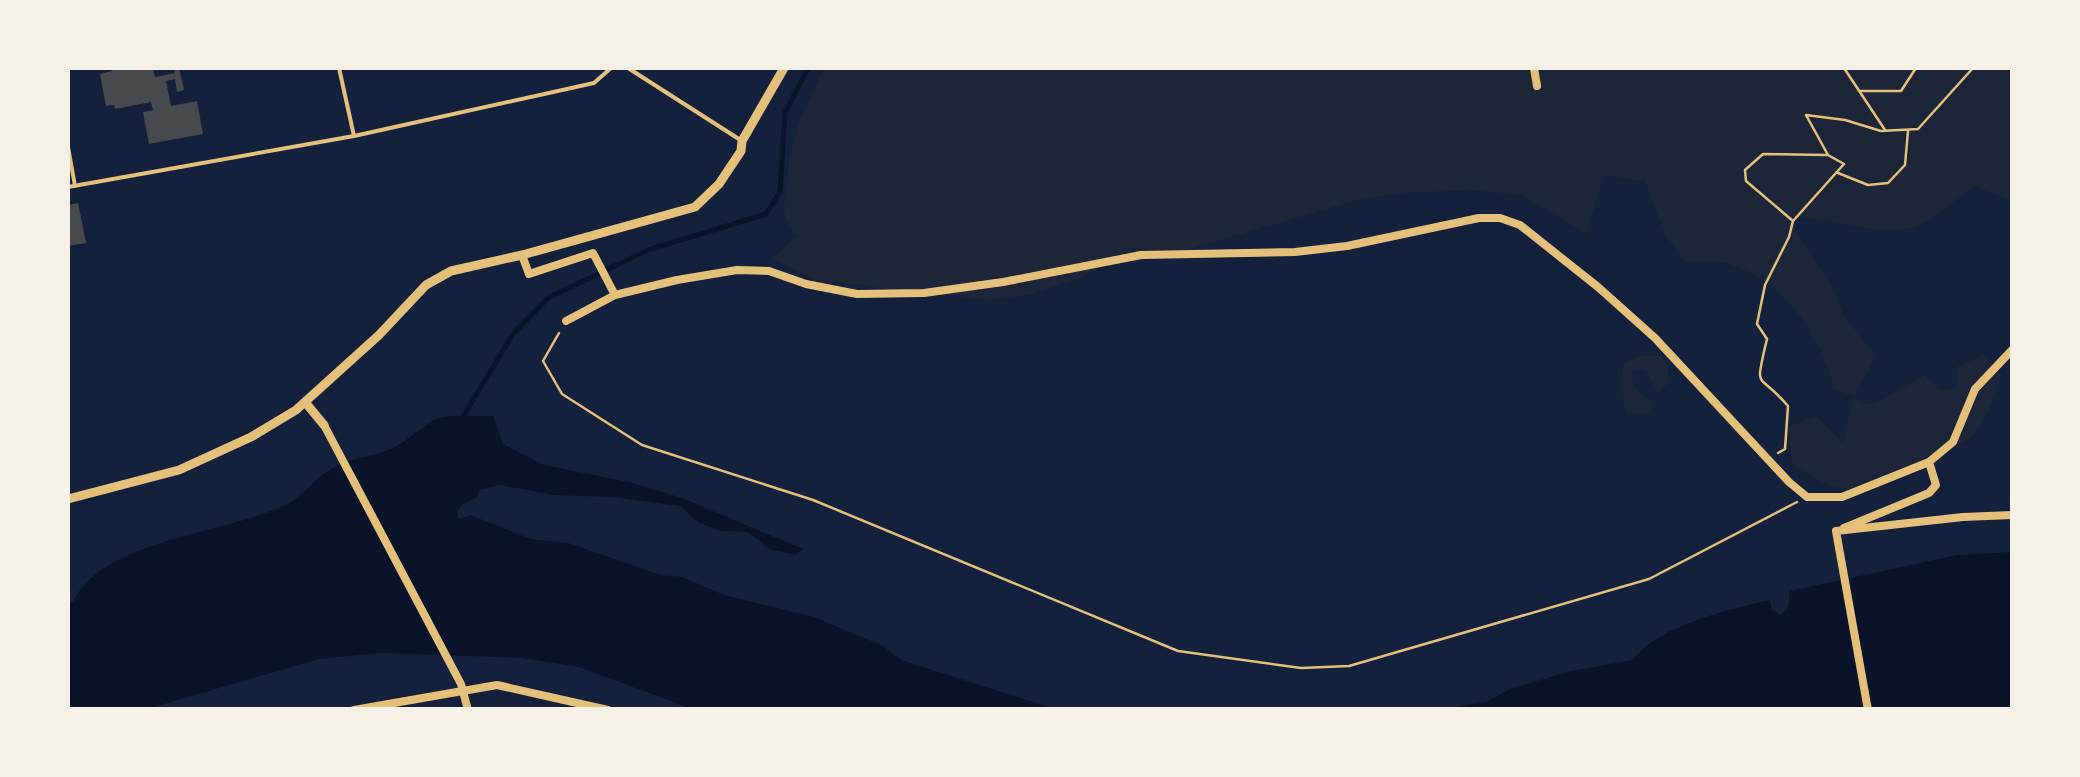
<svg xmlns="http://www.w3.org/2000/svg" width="2080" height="777" font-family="'Archivo Narrow',sans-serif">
<rect width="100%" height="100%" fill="#14213d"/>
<!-- green -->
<path fill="#1d2539" d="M824,68H2012V201L1973,186C1956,199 1934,221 1914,227C1872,239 1829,214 1788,218L1832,288L1844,316L1876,356L1854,396L1866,405L1876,403L1924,375L1940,390L1956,388L1957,367L1983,355L2001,375C1995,395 1986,424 1971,438C1961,446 1870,488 1858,489C1836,492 1810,476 1793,465L1786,427L1817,416L1843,443L1853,396L1834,389C1820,335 1788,285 1732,265C1719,260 1700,262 1685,262L1665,234L1645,181L1604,175L1586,234L1522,195L1473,190L1401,193L1354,201L1189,249L1108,263L1081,278L1028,295L984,300L939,293L894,291L858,284L819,282L772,259L796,236L784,215L789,160L799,122Z
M1640,356H1660L1668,366L1669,382L1658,393L1645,369L1632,371C1633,388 1638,395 1654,402L1650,414L1626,413L1621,389L1623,363Z"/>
<!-- water -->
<path fill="#0b132b" d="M493,416L503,444L544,465L633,483L682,498L803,549L796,555L769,549L748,532L721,531L699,523L680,506L611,497L555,495L499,485L480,490L476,498L463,504L457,512L459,519L470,515L531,539L568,543L661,575L682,577L724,595L814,617L883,646L901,660L1055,709H692L579,667L522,658L381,653L319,659L147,709H68V603L73,602C103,538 230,534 289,503C305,494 315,478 331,469C351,457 375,457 395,447C410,439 424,423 440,418C455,414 477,417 493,416Z
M2012,552V709L1437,710L1486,702L1510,689L1571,671L1633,660C1657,626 1730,609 1770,600L1772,610L1781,615L1788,607L1790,591L1957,555Z"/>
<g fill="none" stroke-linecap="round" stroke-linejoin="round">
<!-- stream -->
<path stroke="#0b132b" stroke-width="5" d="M461,420L513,334L548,298L648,250L766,214L780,192L785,113L808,68"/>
</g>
<!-- building -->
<path fill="#48494c" d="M111,68H153L155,77L175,73L174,68H179L184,90L177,92L175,79L166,81L171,106L197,101L203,134L149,144L143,112L153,110L151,102L115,109L114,105L106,106L100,74L112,71Z
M78,203L86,243L68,246V205Z"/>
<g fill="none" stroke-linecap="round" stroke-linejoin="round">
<!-- path -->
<path stroke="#e5c07b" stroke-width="2.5" d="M1844,68L1885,130
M1859,91H1901L1916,68
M1838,173L1868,185L1888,183L1905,165L1908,131
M1793,221L1746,181L1745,170L1763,154L1827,155
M559,333L543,361L562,394L642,445L813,500L1178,651L1301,668L1349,666L1649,579L1797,502
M1778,453L1785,449L1788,406C1758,370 1754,394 1767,339L1757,324L1765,285L1789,237L1793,221L1844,164L1828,155L1806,115L1845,120L1881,131L1918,129L1973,68"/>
<!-- service -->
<path stroke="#e5c07b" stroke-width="4" d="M339,68L354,136
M628,68L742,141
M68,147L75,186
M68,187L354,136L594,83L611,68"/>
<!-- minor -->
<path stroke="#e5c07b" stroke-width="8" d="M1534,68L1537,86
M522,255L529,274L593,253L615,295L677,280L737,270L769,271L806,284L857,294L924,293L1003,282L1141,255L1295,252L1347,246L1479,218H1500L1520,225L1598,287L1655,338L1789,482L1807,497H1842L1929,462L1953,442L1975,389L2012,350
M566,321L615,295
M324,425L461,684L468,710
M1844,528L1929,493L1936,485L1929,462
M1836,531L1868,710
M1836,531L1963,517L2012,515
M354,710L497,685L608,710"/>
<!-- tertiary -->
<path stroke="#e5c07b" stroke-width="9" d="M305,402L324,425
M68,499L179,470L251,437L296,410L379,335L426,285L451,271L522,255L695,207L719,184L741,151L742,141L784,68"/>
</g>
<!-- border -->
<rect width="2080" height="777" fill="none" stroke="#f6f1e7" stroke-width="140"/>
</svg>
